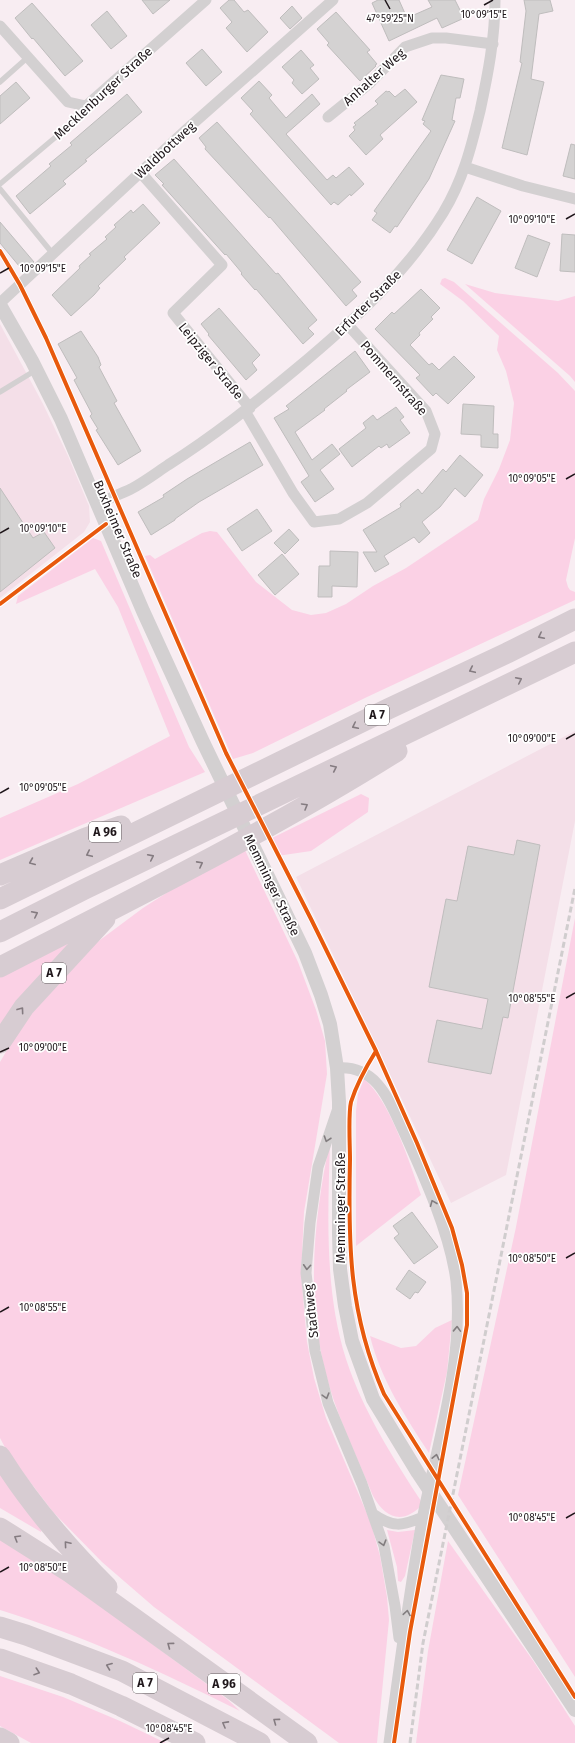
<svg xmlns="http://www.w3.org/2000/svg" width="575" height="1743" font-family="'Fira Sans',sans-serif">
<rect width="100%" height="100%" fill="#f8edf2"/>
<!-- built -->
<path fill="#f4dfe8" d="M0,324L43,404L68,456L89,506L90,522L84,532L0,598Z
M575,731V821L506,1175L451,1203L296,877Z"/>
<!-- green -->
<path fill="#fbd1e5" d="M445,278L454,282L558,373L575,391V538L566,580L568,587L570,590L575,592V600L367,697L253,753L233,759L145,556L150,555L155,559L202,533L210,531L217,532L256,582L292,610L311,615L326,613L346,604L373,586L406,568L478,520L484,499L499,469L510,440L514,403L506,371L497,350L499,336L463,301L440,284L442,279Z
M465,284L495,293L558,301L575,296V382L570,376Z
M93,538L101,541L189,747L205,772L0,860V818L78,784L170,736L118,607L95,569L16,604L18,596Z
M361,794L369,798L368,812L311,851L277,856L270,839Z
M244,848L298,962L316,1010L325,1041L327,1074L304,1212L301,1275L307,1342L314,1378L326,1418L371,1523L380,1556L387,1597L389,1620L377,1743H339L154,1607L102,1562L53,1512L8,1453L0,1438V1062L23,1023L96,943L143,908L182,883Z
M575,918V1677L458,1495L516,1227Z
M68,941L70,945L0,1027V975Z
M364,1079C389,1099 410,1163 421,1195L356,1246V1111L358,1094Z
M330,1141C328,1213 324,1290 346,1359C363,1411 393,1458 423,1504C403,1525 386,1519 373,1496C358,1459 340,1423 329,1385C305,1304 313,1223 330,1141Z
M452,1320L447,1372L429,1453C405,1416 381,1380 370,1336L401,1348L416,1346L435,1328Z
M0,1472L42,1528L41,1532L0,1508Z
M387,1530L398,1532L415,1530L405,1576L401,1582L398,1581L397,1567Z
M0,1539L72,1585L227,1699L240,1711C162,1672 84,1636 0,1610Z
M448,1541L534,1662L575,1726V1743H416L428,1651Z
M0,1676L63,1697L120,1721L166,1743H31L0,1726Z"/>
<!-- building -->
<path fill="#d4d2d2" stroke="#bfbdbd" d="M142,0H170L153,14Z
M229,0H234L244,12L248,10L268,32L247,52L226,28L232,22L220,8Z
M378,0H399L407,18L432,7L428,0H455L463,16L461,17L462,19L442,28L437,18L389,41L372,3Z
M524,0H550L553,11L539,14L531,79L544,82L527,155L502,148L522,63L520,62L526,11Z
M32,3L83,61L65,76L33,38L32,39L15,18Z
M292,6L302,18L290,29L280,18Z
M107,11L127,36L111,49L91,25Z
M336,12L370,50L367,52L377,64L375,65L376,66L360,81L327,45L329,43L317,29Z
M202,49L222,72L206,86L186,63Z
M301,50L314,65L310,68L319,79L302,94L292,83L294,80L282,67Z
M441,75L464,79L460,98H456L452,120L455,121L429,179L397,227L395,226L390,233L372,220L377,213L374,211L431,131L423,124L425,121L422,120Z
M259,81L272,95L269,98L286,118L312,94L320,104L286,134L327,180L333,175L336,178L349,167L364,184L351,196L350,194L338,205L334,202L331,205L250,114L253,111L241,98Z
M16,82L30,98L0,124V96Z
M405,89L417,102L380,135L383,139L366,155L349,136L355,130L353,127L356,125L354,123L378,104L375,101L386,91L388,92L389,91L395,97Z
M127,94L142,112L85,160L87,161L63,181L66,184L30,214L16,196L51,166L49,164L72,145L70,143Z
M217,122L361,282L352,290L357,296L346,306L270,217L269,218L205,149L206,147L199,138Z
M571,144L575,145V179L563,176Z
M174,159L276,274L278,273L317,320L308,328L314,334L303,344L256,289L255,290L241,274L242,273L226,254L225,255L162,185L164,184L155,175Z
M477,197L501,211L472,264L447,250Z
M143,204L160,223L124,257L126,259L98,286L100,288L94,295L71,316L52,295L80,268L79,266L91,255L89,254L107,239L105,237L116,227L114,225L131,210L133,213Z
M0,222L34,262L24,272L0,243Z
M562,234L575,235V272L560,271Z
M528,235L550,243L537,277L515,268Z
M421,289L440,308L431,317L433,319L419,333L420,335L410,345L429,365L432,363L439,370L454,356L475,377L448,404L436,393L433,396L416,378L420,375L375,329L392,312L394,314Z
M219,308L260,355L252,363L257,370L246,380L208,335L209,334L201,324Z
M81,331L98,357L101,365L99,367L117,401L114,403L141,451L118,465L96,430L98,429L90,416L92,414L74,380L77,378L58,344Z
M355,351L370,372L346,390L347,391L324,409L325,410L295,432L312,460L332,444L340,454L320,470L334,489L315,502L301,482L309,476L274,418L289,409L286,406Z
M463,404L494,406L493,434H498V448L481,447V435L461,434Z
M396,407L404,417L400,420L410,433L389,448L387,444L381,448L379,446L352,467L339,449L366,428L363,423L373,415L377,420Z
M250,442L263,465L199,502L175,519V520L151,535L138,512L164,497L163,495L187,479Z
M460,455L483,475L465,497L455,488L440,507L422,522L430,533L419,543L414,537L384,556L389,564L375,572L363,552H377L363,530L401,507L400,504L418,489L422,494L443,469L446,472Z
M0,488L33,538L44,532L55,548L0,592Z
M257,509L272,531L242,551L227,529Z
M289,529L299,540L285,554L274,543Z
M330,551L358,552L357,587L332,586V597H318L319,566H330Z
M282,554L299,574L275,595L258,575Z
M517,840L540,845L508,1018L503,1017L491,1074L428,1062L437,1020L482,1029L488,999L429,987L446,899L457,901L468,846L514,855Z
M412,1212L438,1247L414,1264L394,1238L399,1234L393,1226Z
M409,1270L426,1282L418,1293L415,1292L410,1299L396,1289Z"/>
<g fill="none" stroke-linecap="round" stroke-linejoin="round">
<!-- service -->
<path stroke="#d3d0d1" stroke-width="5.5" d="M0,82L27,58
M0,184L77,119L86,106
M0,189L53,254
M0,392L36,370"/>
<!-- minor -->
<path stroke="#d3d0d1" stroke-width="11" d="M0,26L68,102L86,106L206,0
M328,117L370,83L405,47L432,38H446L493,44
M465,167L523,186L575,199
M141,173L222,265L173,313L250,408
M0,303L187,129L333,0
M245,411L293,493L314,522L339,519L367,503L431,449L435,434L426,411L348,325
M97,504C108,499 120,494 131,489C144,482 156,473 168,465C214,436 255,403 296,369C351,323 405,275 443,213C463,180 471,148 480,111C488,74 495,38 495,0
M337,1068C377,1065 389,1100 403,1130C423,1174 450,1233 456,1281C464,1359 438,1440 423,1515C409,1591 399,1667 389,1743
M337,1111L318,1167L310,1223L306,1273L315,1351L328,1403L362,1484L384,1546L395,1606L399,1638
M373,1514C393,1528 402,1526 423,1517"/>
<!-- tertiary -->
<path stroke="#d3d0d1" stroke-width="14" d="M0,305L32,361L61,419L143,611L203,742L305,953L321,995L330,1024L337,1068L339,1102V1234L340,1269L345,1306L352,1341L373,1399L418,1473L575,1710"/>
<!-- motorway -->
<path stroke="#d7ccd2" stroke-width="21" d="M0,875L86,838L121,826
M0,899L388,709L507,653L575,619
M0,932L85,889L575,652
M0,967C134,898 270,831 397,751
M0,1043L24,1007L105,919
M0,1456C30,1504 67,1547 107,1587
M0,1528L71,1573L307,1743
M0,1627L26,1635L122,1671L260,1743
M0,1659L71,1684L121,1706L195,1743
M0,1738L9,1743"/>
<!-- rail -->
<path stroke="#d0cdce" stroke-width="3" stroke-dasharray="6 3" stroke-linecap="butt" d="M410,1743L423,1643L575,888"/>
<!-- cycleway casing -->
<g stroke="#fff" stroke-width="6">
<path id="cycleway" d="M0,251L20,285L46,338L226,753L311,919L376,1051L417,1143L452,1228L462,1265L467,1293V1325L410,1632L394,1743
M0,604L106,524
M376,1051C366,1067 357,1083 351,1102C348,1115 350,1145 350,1159C348,1245 349,1314 384,1394L575,1697"/>
</g>
<!-- cycleway -->
<use href="#cycleway" stroke="#e8590c" stroke-width="4"/>
</g>
<!-- one-way arrows -->
<defs><path id="oneway-chevron" d="M-2-3.5L2.5 0L-2 3.5" fill="none" stroke-width="1.6" stroke-linecap="round" stroke-linejoin="round"/></defs>
<g stroke="#847b80">
<use href="#oneway-chevron" transform="translate(541 636) rotate(153)"/>
<use href="#oneway-chevron" transform="translate(472 670) rotate(155)"/>
<use href="#oneway-chevron" transform="translate(519 680) rotate(-26)"/>
<use href="#oneway-chevron" transform="translate(355 726) rotate(154)"/>
<use href="#oneway-chevron" transform="translate(334 768) rotate(-25)"/>
<use href="#oneway-chevron" transform="translate(305 806) rotate(-30)"/>
<use href="#oneway-chevron" transform="translate(89 854) rotate(155)"/>
<use href="#oneway-chevron" transform="translate(151 857) rotate(-26)"/>
<use href="#oneway-chevron" transform="translate(32 862) rotate(157)"/>
<use href="#oneway-chevron" transform="translate(200 864) rotate(-28)"/>
<use href="#oneway-chevron" transform="translate(35 914) rotate(-27)"/>
<use href="#oneway-chevron" transform="translate(21 1010) rotate(-54)"/>
<use href="#oneway-chevron" transform="translate(17 1538) rotate(-149)"/>
<use href="#oneway-chevron" transform="translate(67 1544) rotate(-130)"/>
<use href="#oneway-chevron" transform="translate(170 1645) rotate(-143)"/>
<use href="#oneway-chevron" transform="translate(109 1666) rotate(-159)"/>
<use href="#oneway-chevron" transform="translate(37 1672) rotate(19)"/>
<use href="#oneway-chevron" transform="translate(276 1721) rotate(-144)"/>
<use href="#oneway-chevron" transform="translate(225 1724) rotate(-151)"/>
</g>
<g stroke="#827d7f">
<use href="#oneway-chevron" transform="translate(327 1139) rotate(109)"/>
<use href="#oneway-chevron" transform="translate(433 1203) rotate(-112)"/>
<use href="#oneway-chevron" transform="translate(307 1267) rotate(94)"/>
<use href="#oneway-chevron" transform="translate(457 1329) rotate(-88)"/>
<use href="#oneway-chevron" transform="translate(326 1396) rotate(74)"/>
<use href="#oneway-chevron" transform="translate(436 1457) rotate(-78)"/>
<use href="#oneway-chevron" transform="translate(383 1543) rotate(74)"/>
<use href="#oneway-chevron" transform="translate(407 1613) rotate(-81)"/>
</g>
<!-- ticks -->
<path fill="none" stroke="#1f171b" stroke-width="1.5" d="M385,0L390,9M484,5L493,0M566,219L575,214M0,273L9,268M566,479L575,474M0,533L9,528M566,739L575,734M0,793L9,788M566,998L575,993M0,1052L9,1048M566,1258L575,1253M0,1312L9,1307M566,1518L575,1513M0,1572L9,1567M160,1743L169,1738"/>
<g text-anchor="middle" dominant-baseline="central" stroke-width="3.5" stroke-linejoin="round" paint-order="stroke">
<!-- shield labels -->
<g fill="#fff" stroke="#625d5f" stroke-width="1">
<rect x="365" y="705" width="24" height="20" rx="3"/>
<rect x="89" y="822" width="32" height="20" rx="3"/>
<rect x="42" y="963" width="24" height="20" rx="3"/>
<rect x="133" y="1673" width="24" height="20" rx="3"/>
<rect x="208" y="1674" width="32" height="20" rx="3"/>
</g>
<g font-size="12" font-weight="bold" fill="#1f171b">
<text x="377" y="715">A 7</text>
<text x="105" y="832">A 96</text>
<text x="54" y="973">A 7</text>
<text x="145" y="1683">A 7</text>
<text x="224" y="1684">A 96</text>
</g>
<!-- street labels -->
<g font-size="13" fill="#1f171b" stroke="#fff">
<text transform="translate(374 77) rotate(-42)">Anhalter Weg</text>
<text transform="translate(103 93) rotate(-43)">Mecklenburger Straße</text>
<text transform="translate(165 150) rotate(-43)">Waldbottweg</text>
<text transform="translate(368 303) rotate(-45)">Erfurter Straße</text>
<text transform="translate(211 361) rotate(51)">Leipziger Straße</text>
<text transform="translate(394 378) rotate(49)">Pommernstraße</text>
<text transform="translate(118 529) rotate(67)">Buxheimer Straße</text>
<text transform="translate(272 885) rotate(64)">Memminger Straße</text>
<text transform="translate(340 1208) rotate(-90)">Memminger Straße</text>
<text transform="translate(311 1311) rotate(-96)">Stadtweg</text>
</g>
</g>
<g font-size="10" text-anchor="middle" fill="#1f171b" stroke="#fff" stroke-width="3.5" stroke-linejoin="round" paint-order="stroke">
<text x="484" y="18">10°09'15"E</text>
<text x="390" y="22">47°59'25"N</text>
<text x="532" y="223">10°09'10"E</text>
<text x="43" y="272">10°09'15"E</text>
<text x="532" y="482">10°09'05"E</text>
<text x="43" y="532">10°09'10"E</text>
<text x="532" y="742">10°09'00"E</text>
<text x="43" y="791">10°09'05"E</text>
<text x="532" y="1002">10°08'55"E</text>
<text x="43" y="1051">10°09'00"E</text>
<text x="532" y="1262">10°08'50"E</text>
<text x="43" y="1311">10°08'55"E</text>
<text x="532" y="1521">10°08'45"E</text>
<text x="43" y="1571">10°08'50"E</text>
<text x="169" y="1732">10°08'45"E</text>
</g>
</svg>
